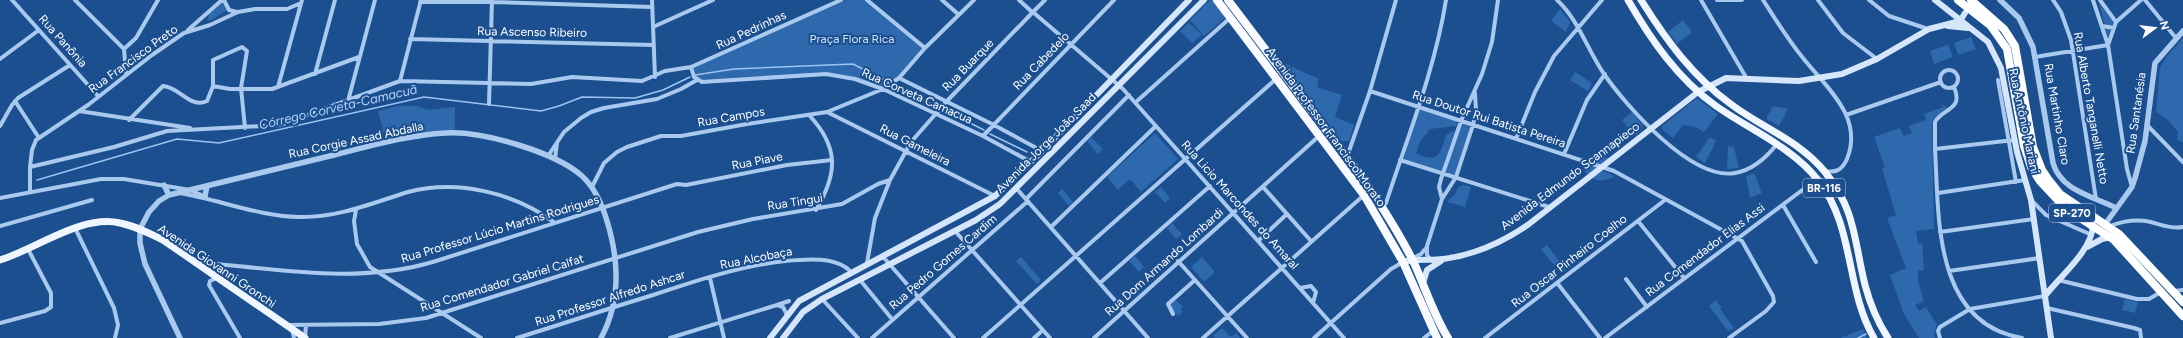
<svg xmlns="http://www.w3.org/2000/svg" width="2183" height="338" font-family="Figtree,sans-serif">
<rect width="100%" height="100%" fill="#1b4f8f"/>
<!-- green -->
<path fill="#2e69ad" d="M846,0H867L925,48L899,78L883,89L840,75L719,82L697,80L691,67L835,3Z
M1210,0H1213L1227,16L1204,36L1190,20Z
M223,2L227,10L211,20H207L209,14Z
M2099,3L2113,22L2108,37Z
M1560,9L1570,22L1566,32L1551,21Z
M1683,20L1692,32L1677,44L1668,32Z
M1189,23L1202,35L1192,43L1180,31Z
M1971,37L1976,49L1958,55L1954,43Z
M2183,38V142L2177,140L2178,132L2168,120L2156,112L2160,68L2167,56Z
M1948,45L1953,57L1934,64L1930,51Z
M1279,61L1319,79L1317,87L1342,95L1335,117L1354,125L1349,141H1341L1323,121Z
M1575,72L1592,83L1588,91L1570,80Z
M1697,98L1718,114L1704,132L1695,127L1683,125L1673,138L1663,130L1662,126Z
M1942,104L1948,108L1933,120L1932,128L1934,229L1916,231L1918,244L1922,243L1924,270L1918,271V281L1924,301L1915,305L1919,311L1926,307L1937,325L1934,335L1935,338H1919L1904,314L1890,275L1906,268L1887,218L1896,215L1882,169L1885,168L1874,137L1900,128L1904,136L1912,133L1909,126L1926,120L1924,114L1943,107Z
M398,106H417L428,110L455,107V131L411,133L385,138L378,111Z
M1773,106L1788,109L1779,126L1766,119Z
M1419,109L1457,121L1456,126L1430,129L1421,140L1416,153C1438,165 1441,153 1446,135L1455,130L1442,171L1404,159Z
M1632,112L1643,126L1641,131L1635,136L1622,120Z
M1461,121L1473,125L1456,177L1443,173Z
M1155,133L1178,159L1141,192L1130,179L1118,190L1107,177Z
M1091,137L1103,149L1098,154L1087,141Z
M1710,137L1716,141L1705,163L1696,157Z
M1728,146L1734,147L1739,168L1727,169Z
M1595,156L1610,158L1597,168L1615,176C1603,184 1588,181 1583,167L1588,159Z
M1754,173L1762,193L1750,198L1746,176Z
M1464,185L1471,187L1465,207L1447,202L1455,194L1458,187Z
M1161,187L1170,198L1165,203L1155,192Z
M1062,189L1073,202L1069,206L1058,193Z
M1172,223L1182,234L1176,239L1167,228Z
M1547,245L1566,270L1561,274L1541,249Z
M1135,256L1144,267L1139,272L1129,261Z
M1021,257L1041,280L1037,284L1016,261Z
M1202,257L1215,272L1204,282L1191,267Z
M2125,299L2138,302L2135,313L2122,310Z
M1176,300L1183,307L1181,309L1183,312L1178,316L1169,306Z
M1716,300L1722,308L1720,309L1734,328L1728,331L1709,306Z
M1222,328L1231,337L1236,333L1240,338H1215L1213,336Z
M1863,329L1867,338H1840L1843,337Z"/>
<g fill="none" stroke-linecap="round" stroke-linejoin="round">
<!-- stream -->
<path stroke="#9cc4f0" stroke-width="1.5" d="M695,75L734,69L853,64L888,82
M894,85L937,107
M944,110L984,130
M990,134L1027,152
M37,180L177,139L219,143L424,97L541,111L559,106L582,97L635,98L663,90L690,77
M1858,338L1866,334"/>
<!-- minor -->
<path stroke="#a9c9ee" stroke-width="4" d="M12,0L98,96
M75,0L124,49L126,74
M224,0L229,10L237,12
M652,0L655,77
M867,0L925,48
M942,0L958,14
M1019,0L1031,11
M1557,0C1578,19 1588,51 1604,74C1627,107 1692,181 1735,173C1753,170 1766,158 1777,144
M1701,0L1747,79
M1717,0H1742
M1763,0C1776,20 1788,40 1803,58C1826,87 1864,117 1847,159C1842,170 1836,173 1825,171
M1818,0L1843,33L1877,59
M1869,0L1889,16L1928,29
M2053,0L2061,12L2071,40L2096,199
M2093,0L2108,45L2127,169L2132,187
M2100,0L2116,22
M2145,0L2176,38
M420,2H492L652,7
M1034,11L1045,0
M1034,13L1123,89L1344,338
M2102,26L2114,28
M653,27L713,0
M188,30L222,0
M410,39L654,45
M2108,45L2116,22L2141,0
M124,49L136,38L158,0
M2035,57L2108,45
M0,59L39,30
M691,67L841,0
M1940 79a9 9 0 1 1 18 0a9 9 0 1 1-18 0Z
M315,74L335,0
M899,78L994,125L1042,151
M1998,80L2016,182
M400,81L421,0
M213,86L230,89H272L359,57
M278,87L302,0
M1370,91L1614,171L1742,241L1773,296L1774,302L1766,311L1729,338
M15,101L39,138
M348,101L375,0
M1136,102L1230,18
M489,104L492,0
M79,111L190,128
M827,112L995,196
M809,115C839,147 838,173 816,210
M1846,115L1941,82
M129,120L163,86C180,87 190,109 207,101L213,86V60L242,47L247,51L241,88L245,128
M2147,125L2183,162
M0,126L12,105L18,98L70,65
M983,136L1114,0
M1516,139L1535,92L1554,56L1602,0
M2014,140L1935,149C1939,217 1933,323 2022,338
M1935,149V122C1943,108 1964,110 1954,87
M1564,154L1587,100L1605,74
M548,156L564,132L581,118L591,112L604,108L657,99L681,89L697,80
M1347,157L1370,91L1396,0
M555,159L557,143
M1400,160L1549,207
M30,167L114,147L167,131L280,125L400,81L531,84L572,77L642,81L665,71L691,67L694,77L702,82L826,74L855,79L883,89L983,136L1031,162
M592,187L604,163L617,152L627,147L661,136H681L747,124L827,112L883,89L899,78L925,48L974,0
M1263,187L1311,241
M1017,189L1148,338
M30,192V167L32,150L36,140L88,105L152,55L184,33L210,25L238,12L255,9H287L301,3
M180,193C220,200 258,216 299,217C338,218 372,203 408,192C458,179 515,193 555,223
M1938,193L2025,180
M0,198L101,179H124L190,190L206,197
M1026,199L1129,95
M1442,199L1439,187L1441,179L1461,121L1482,74L1492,42L1498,0
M2032,201L2046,215L2092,235
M1783,205L1816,262
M1382,207L1386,203C1408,136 1435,69 1446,0
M356,210L354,221L357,244L370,267L481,338
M1638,221L1684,278
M0,226L92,200
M2110,226C2123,221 2137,219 2151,222C2162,225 2172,229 2183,227
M1051,227L1156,126
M75,228L114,308L118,325L115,338
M955,231L1050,338
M1940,232L2034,219
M1258,241L1287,214
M881,257L885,259L954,338
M1412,259L1421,254L1427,247
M1431,260L1427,255V246L1442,199L1456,177L1473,125L1476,110L1475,93
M1178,261L1247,338
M197,262C276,269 359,285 436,261L677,184L686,185L787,165L832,160
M867,263L875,218L890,180L911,142L947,101L1032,13
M1949,271L2040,258
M217,278L210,281L209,285L240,338
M710,278L724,338
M1626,279L1647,307
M860,280L892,319
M2058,280L2137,299H2149L2161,292
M1100,283L1210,186
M1558,284L1600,338
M1300,288L1311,286L1316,292L1313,303
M2174,291L2183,290
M822,299L858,338
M777,305L789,301
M2047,308L2134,328L2140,330L2141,338
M1173,314L1168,304L1195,280
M0,323L45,311L51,307V293L28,249
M287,325L379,324L426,318L698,232L753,219L842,204L878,184L890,180
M292,329L294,338
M305,338L306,325
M517,338C562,324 607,309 653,295C695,281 740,266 785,261C805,259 837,256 851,272
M670,338L777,305L783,307L787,315
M872,338L1028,201
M983,338L1276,79
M1034,338L1043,330
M1094,338L1319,136
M1203,338L1364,195
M1314,338L1391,269L1403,262
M1424,338L1433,331
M1485,338L1665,200
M1605,338L1817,179
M1940,338L1938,331L1940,327L1970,309L2045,296"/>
<!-- tertiary -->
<path stroke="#a9c9ee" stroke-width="5.5" d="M2000,0L2019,18L2033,47L2053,163C2061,191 2093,196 2116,208
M164,185L169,195
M205,196L207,186
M2106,223L2132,187L2135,178L2145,141L2155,63L2183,31
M180,338L145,264L140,243V229L149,212L159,201L169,195C224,182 279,168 334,155C370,146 408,135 446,133C483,131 555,152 582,176C595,188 602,204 607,221C619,260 621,301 601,338"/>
<!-- secondary -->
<path stroke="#d6e6fa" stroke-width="6" d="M1935,0L1988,42L2001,68L2017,152L2031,200L2051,338
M1948,26L1968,28
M2087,247L2102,239L2111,237
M1403,262C1417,258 1429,261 1443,259C1475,255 1503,242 1529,224L1698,92L1726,78L1799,81L1842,74L1877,59L1929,29L1960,21L1965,13
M1423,283L1427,270L1441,261
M2045,296C2060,276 2092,251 2093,225
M770,338L799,301L995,196L1042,151L1189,0
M783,338L803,312L822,299L976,220L1000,204L1204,0"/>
<!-- primary -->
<path stroke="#f0f6ff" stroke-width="7" d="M1628,0C1651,40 1678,79 1716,106C1750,130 1792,147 1818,180C1855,227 1845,288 1874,338
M1641,0C1666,40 1693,77 1732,105C1763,128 1800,141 1825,172C1856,210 1854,241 1865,285C1870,304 1877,321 1888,338
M0,260C36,249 82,214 120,223C135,226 149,233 163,240L305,338"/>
<!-- trunk -->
<path stroke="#f8faff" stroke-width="8" d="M1217,0L1364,195L1403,262L1437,338
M1228,0L1365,181C1383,208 1401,236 1415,265C1426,290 1434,315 1448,338"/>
<!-- motorway -->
<path stroke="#fff" stroke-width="8" d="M1958,0L1990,25L2007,49L2024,146L2031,167L2040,181L2066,209L2114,240L2183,316
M1971,0L2004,29L2015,46L2033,147L2042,170L2048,179L2060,194L2119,234L2183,302"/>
</g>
<g text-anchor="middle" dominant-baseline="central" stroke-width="4" stroke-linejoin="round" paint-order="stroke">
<!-- shield labels -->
<g fill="#1b4f8f" stroke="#bbcadd" stroke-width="1">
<rect x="1803" y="179" width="42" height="18" rx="3"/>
<rect x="2049" y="204" width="46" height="18" rx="3"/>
</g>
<g font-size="11" font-weight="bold" fill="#fff">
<text x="1824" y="188">BR-116</text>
<text x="2072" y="213">SP-270</text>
</g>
<!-- street labels -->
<g font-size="12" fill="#fff" stroke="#1b4f8f">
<text transform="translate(751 30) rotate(-25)">Rua Pedrinhas</text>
<text transform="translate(532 32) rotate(1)">Rua Ascenso Ribeiro</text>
<text transform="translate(63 41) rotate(48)">Rua Panônia</text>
<text transform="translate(133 59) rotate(-36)">Rua Francisco Preto</text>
<text transform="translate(1041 61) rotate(-46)">Rua Cabedelo</text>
<text transform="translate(968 65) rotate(-46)">Rua Buarque</text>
<text transform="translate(917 96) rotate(24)">Rua Corveta Camacua</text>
<text transform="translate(2091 108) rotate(80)">Rua Alberto Tanganelli Netto</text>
<text transform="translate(2136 113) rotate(-82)">Rua Santanésia</text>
<text transform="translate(2057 114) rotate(80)">Rua Martinho Claro</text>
<text transform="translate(731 117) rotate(-10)">Rua Campos</text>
<text transform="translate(1489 119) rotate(18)">Rua Doutor Rui Batista Pereira</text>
<text transform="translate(2024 121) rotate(78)">Rua Antônio Mariani</text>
<text transform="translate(1326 127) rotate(54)">Avenida Professor Francisco Morato</text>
<text transform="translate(356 140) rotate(-12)">Rua Corgie Assad Abdalla</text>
<text transform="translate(1046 143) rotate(-45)">Avenida Jorge João Saad</text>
<text transform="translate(915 145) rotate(27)">Rua Gameleira</text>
<text transform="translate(757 161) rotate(-11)">Rua Piave</text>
<text transform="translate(1570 176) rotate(-37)">Avenida Edmundo Scannapieco</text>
<text transform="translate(795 202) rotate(-9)">Rua Tingui</text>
<text transform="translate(1240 205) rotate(48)">Rua Licio Marcondes do Amaral</text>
<text transform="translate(500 229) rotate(-17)">Rua Professor Lúcio Martins Rodrigues</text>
<text transform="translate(1705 250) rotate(-37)">Rua Comendador Elias Assi</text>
<text transform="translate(756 258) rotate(-11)">Rua Alcobaça</text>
<text transform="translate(1569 261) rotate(-38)">Rua Oscar Pinheiro Coelho</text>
<text transform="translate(943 262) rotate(-41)">Rua Pedro Gomes Cardim</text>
<text transform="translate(1164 262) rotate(-42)">Rua Dom Armando Lombardi</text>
<text transform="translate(217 266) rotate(34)">Avenida Giovanni Gronchi</text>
<text transform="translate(502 283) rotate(-17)">Rua Comendador Gabriel Calfat</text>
<text transform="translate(610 298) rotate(-18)">Rua Professor Alfredo Ashcar</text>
</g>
<!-- park labels -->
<g font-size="12" fill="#cfe3fa" stroke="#1b4f8f">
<text x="852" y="39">Praça Flora Rica</text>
</g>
<!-- water labels -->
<g font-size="13" font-style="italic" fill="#b5d3f5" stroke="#1b4f8f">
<text transform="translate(338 107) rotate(-13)">Córrego Corveta-Camacuã</text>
</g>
</g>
<!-- north arrow -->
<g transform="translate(2155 28) rotate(75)" stroke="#1b4f8f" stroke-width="3" paint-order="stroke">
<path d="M0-3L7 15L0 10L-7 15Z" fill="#ffffff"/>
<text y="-6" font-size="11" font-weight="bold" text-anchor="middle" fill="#ffffff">N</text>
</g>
</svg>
